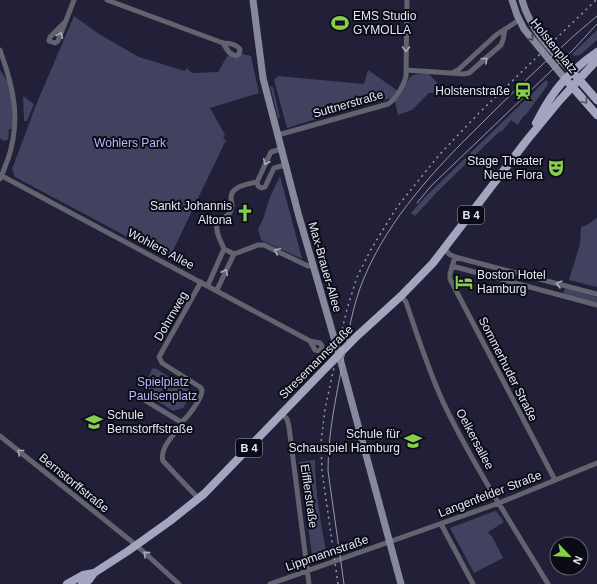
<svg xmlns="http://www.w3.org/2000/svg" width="597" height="584" font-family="Helvetica,sans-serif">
<rect width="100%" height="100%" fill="#212038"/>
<!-- green -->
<path fill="#414160" d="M74,16L99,34L139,57L185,71L187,68L192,73L218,72L228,55L234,59L242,54L251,56L259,93L210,108L225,135L223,138L226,140L169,259L15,177L12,169L36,105Z
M597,30V40L580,55L574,56L572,54Z
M0,70L10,85L13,100L12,129H9L8,140L3,141L0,138Z
M368,70L401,93C411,76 408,73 429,74L440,86L433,93H429L412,110L398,115L394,98L375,101L287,128L274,80L278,76L364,84Z
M546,80L548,82L547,86L525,116L524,115L518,125L511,120L502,131L499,132L439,190L415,216L411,213L427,195Z
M270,86L273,87L280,118H278Z
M23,96L34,104L27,121H24Z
M280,176L302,258V259L261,240L258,229L263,219L270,197Z
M597,218V287L569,280L580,244L581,227L587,225Z
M565,288L597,297V303L563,294Z
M155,368L193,392L183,408L173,411L145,393L144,390L148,388V384L146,379L150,374L152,369Z
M315,460C315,493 321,524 327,556L318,560L312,555L299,462Z
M495,511L497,512L504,522L488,532L493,538L503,558L474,573L450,528Z"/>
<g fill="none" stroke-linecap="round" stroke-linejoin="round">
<!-- minor -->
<path stroke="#636370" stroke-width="5" d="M107,0L223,43C229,43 236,44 240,49L239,54L236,56C229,55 226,48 223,43
M65,22L50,37L49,41L55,43L58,41L74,0
M0,50C14,88 21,120 8,159C5,166 3,173 0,179
M406,70L464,74L469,73L501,45L503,40L505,29
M452,73L458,70L496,35L519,20
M278,135L388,104C396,99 404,85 406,76L407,0
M2,176L310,341L320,343L322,346L321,350L318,351L315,350L310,341
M257,182L258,186L262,188L265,187L274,168L285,165
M445,249L449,254L455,257L597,294
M234,254L224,249C221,241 212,227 220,220C224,217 228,217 230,212C234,206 231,204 231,197C232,186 248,184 257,182L271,152L281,149
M455,257L450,274V279L555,480
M452,266L597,305
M208,285L224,249
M217,290L234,254L258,245H264L308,266L313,265
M401,296L406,302C417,335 428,369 443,402C473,465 512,524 548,584
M138,396L181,422C187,419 203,397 202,390L200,387L162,363L159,357L201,282
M282,414L287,419L289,427L309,584
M181,422L180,426C173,436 159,449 163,461L199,499
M0,436L136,545L179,584
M441,524L473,584
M270,584L499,503L597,463"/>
<!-- secondary -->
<path stroke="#87889c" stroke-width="7" d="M253,0L263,78L298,213L339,355L401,584
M512,0L517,15L524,29L566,80
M522,0C531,31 551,50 573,73"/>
<!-- primary -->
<path stroke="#a3a4be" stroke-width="8" d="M576,76L597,100
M569,83L597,115
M536,123C541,114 546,104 552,96C562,80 582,62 597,52
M67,584L83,575L94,573L128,551L170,521L204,494L319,375L356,337L401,296L433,263L527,140L560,100L597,60
M82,584L89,580L94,573"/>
<!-- tram -->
<path stroke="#9797aa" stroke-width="1" d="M417,203L431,186L575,48L597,24
M344,584L328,471C328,435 335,402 342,366C348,337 352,306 364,278C389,218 436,168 482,123C509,96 537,69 565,44C575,34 587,25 597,16"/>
<!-- rail -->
<path stroke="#9797aa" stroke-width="1.5" stroke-dasharray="2 4" stroke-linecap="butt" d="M338,584L322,471L321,443L325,409L343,326L347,309L357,277L370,251L397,207L440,154L479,113L596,0"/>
</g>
<!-- one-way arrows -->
<defs><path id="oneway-chevron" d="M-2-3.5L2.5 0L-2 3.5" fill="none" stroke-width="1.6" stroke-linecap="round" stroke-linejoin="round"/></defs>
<g stroke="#aaabba">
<use href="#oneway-chevron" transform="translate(60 35) rotate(-67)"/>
<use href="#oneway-chevron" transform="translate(406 49) rotate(91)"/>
<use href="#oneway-chevron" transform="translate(485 60) rotate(-43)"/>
<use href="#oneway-chevron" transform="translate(266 162) rotate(116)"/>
<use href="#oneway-chevron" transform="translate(277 251) rotate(-155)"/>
<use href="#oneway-chevron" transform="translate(225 272) rotate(-64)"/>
<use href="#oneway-chevron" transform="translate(559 284) rotate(-165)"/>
<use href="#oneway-chevron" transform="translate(20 452) rotate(-141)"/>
<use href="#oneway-chevron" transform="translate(146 554) rotate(-139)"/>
</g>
<use stroke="#434352" href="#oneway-chevron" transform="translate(531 38) rotate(50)"/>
<use stroke="#57586a" href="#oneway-chevron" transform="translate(585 101) rotate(49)"/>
<!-- icons -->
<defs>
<g id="stadium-bare" transform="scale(1.38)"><path d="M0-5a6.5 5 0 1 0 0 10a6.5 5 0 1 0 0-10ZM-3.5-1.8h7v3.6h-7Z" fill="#86cf4c" stroke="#0b0b16" stroke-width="2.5" paint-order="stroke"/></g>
<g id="station-bare" transform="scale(1.38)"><path d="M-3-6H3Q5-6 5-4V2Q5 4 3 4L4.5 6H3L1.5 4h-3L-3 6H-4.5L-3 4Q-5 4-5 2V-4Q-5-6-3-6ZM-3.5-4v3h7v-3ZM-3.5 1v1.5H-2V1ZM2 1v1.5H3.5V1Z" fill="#86cf4c" stroke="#0b0b16" stroke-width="2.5" paint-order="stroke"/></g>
<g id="theatre-bare" transform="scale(1.38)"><path d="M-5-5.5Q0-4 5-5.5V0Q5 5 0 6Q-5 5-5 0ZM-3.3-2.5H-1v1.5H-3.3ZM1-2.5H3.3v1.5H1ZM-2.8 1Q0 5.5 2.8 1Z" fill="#86cf4c" stroke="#0b0b16" stroke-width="2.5" paint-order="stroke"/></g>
<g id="church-bare" transform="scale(1.38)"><path d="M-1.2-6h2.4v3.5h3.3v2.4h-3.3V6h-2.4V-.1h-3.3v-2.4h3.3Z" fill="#86cf4c" stroke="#0b0b16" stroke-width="2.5" paint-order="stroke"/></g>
<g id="hotel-bare" transform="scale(1.38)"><path d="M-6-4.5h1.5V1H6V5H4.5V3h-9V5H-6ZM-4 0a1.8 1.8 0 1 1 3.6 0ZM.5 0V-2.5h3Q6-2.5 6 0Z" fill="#86cf4c" stroke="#0b0b16" stroke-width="2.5" paint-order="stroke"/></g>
<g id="school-bare" transform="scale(1.38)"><path d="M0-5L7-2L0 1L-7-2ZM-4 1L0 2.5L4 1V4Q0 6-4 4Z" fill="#86cf4c" stroke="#0b0b16" stroke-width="2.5" paint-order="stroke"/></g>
<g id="university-bare" transform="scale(1.38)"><path d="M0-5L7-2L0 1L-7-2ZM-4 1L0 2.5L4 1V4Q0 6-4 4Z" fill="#86cf4c" stroke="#0b0b16" stroke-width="2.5" paint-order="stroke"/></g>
</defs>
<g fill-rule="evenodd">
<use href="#stadium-bare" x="340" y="23"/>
<use href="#station-bare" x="523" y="91"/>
<use href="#theatre-bare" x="556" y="168"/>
<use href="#church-bare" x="245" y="213"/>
<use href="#hotel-bare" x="464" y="282"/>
<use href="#school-bare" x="94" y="422"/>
<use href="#university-bare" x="413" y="441"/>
</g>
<g text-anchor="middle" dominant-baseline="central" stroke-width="4" stroke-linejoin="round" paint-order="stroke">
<!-- shield labels -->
<g fill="#0b0b16" stroke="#a4a4b3" stroke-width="1">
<rect x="458" y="206" width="26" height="18" rx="3"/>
<rect x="236" y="439" width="26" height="18" rx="3"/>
</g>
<g font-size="11" font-weight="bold" fill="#e5e6f6">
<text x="471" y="215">B 4</text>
<text x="249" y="448">B 4</text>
</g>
<!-- poi labels -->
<g font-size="12" fill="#e5e6f6" stroke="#0b0b16" text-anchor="end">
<text x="353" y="16" text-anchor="start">EMS Studio<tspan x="353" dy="14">GYMOLLA</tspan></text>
<text x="510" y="91">Holstenstraße</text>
<text x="543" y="161">Stage Theater<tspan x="543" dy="14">Neue Flora</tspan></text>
<text x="232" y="206">Sankt Johannis<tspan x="232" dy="14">Altona</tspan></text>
<text x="477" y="275" text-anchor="start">Boston Hotel<tspan x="477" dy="14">Hamburg</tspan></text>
<text x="107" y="415" text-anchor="start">Schule<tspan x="107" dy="14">Bernstorffstraße</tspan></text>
<text x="400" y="434">Schule für<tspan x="400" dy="14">Schauspiel Hamburg</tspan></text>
</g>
<!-- street labels -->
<g font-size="12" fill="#e5e6f6" stroke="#0b0b16">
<text transform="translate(554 46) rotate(51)">Holstenplatz</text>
<text transform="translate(348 104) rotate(-16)">Suttnerstraße</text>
<text transform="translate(161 249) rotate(28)">Wohlers Allee</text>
<text transform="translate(325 267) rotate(74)">Max-Brauer-Allee</text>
<text transform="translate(171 316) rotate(-60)">Dohrnweg</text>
<text transform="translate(316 362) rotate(-45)">Stresemannstraße</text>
<text transform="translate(508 369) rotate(63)">Sommerhuder Straße</text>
<text transform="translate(475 439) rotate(62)">Oelkersallee</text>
<text transform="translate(74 483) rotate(39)">Bernstorffstraße</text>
<text transform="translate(490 494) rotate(-21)">Langenfelder Straße</text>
<text transform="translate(309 496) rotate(82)">Eifflerstraße</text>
<text transform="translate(327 553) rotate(-19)">Lippmannstraße</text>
</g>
<!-- park labels -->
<g font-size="12" fill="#b7b8fa" stroke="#0b0b16">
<text x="130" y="143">Wohlers Park</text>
<text x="163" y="382">Spielplatz<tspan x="163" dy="14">Paulsenplatz</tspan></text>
</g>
</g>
<!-- north arrow -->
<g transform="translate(569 556) rotate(115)"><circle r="19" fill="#0b0b16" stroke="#626370"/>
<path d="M0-3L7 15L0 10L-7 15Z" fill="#86cf4c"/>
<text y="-6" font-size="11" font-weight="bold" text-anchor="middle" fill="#e5e6f6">N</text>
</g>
</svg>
